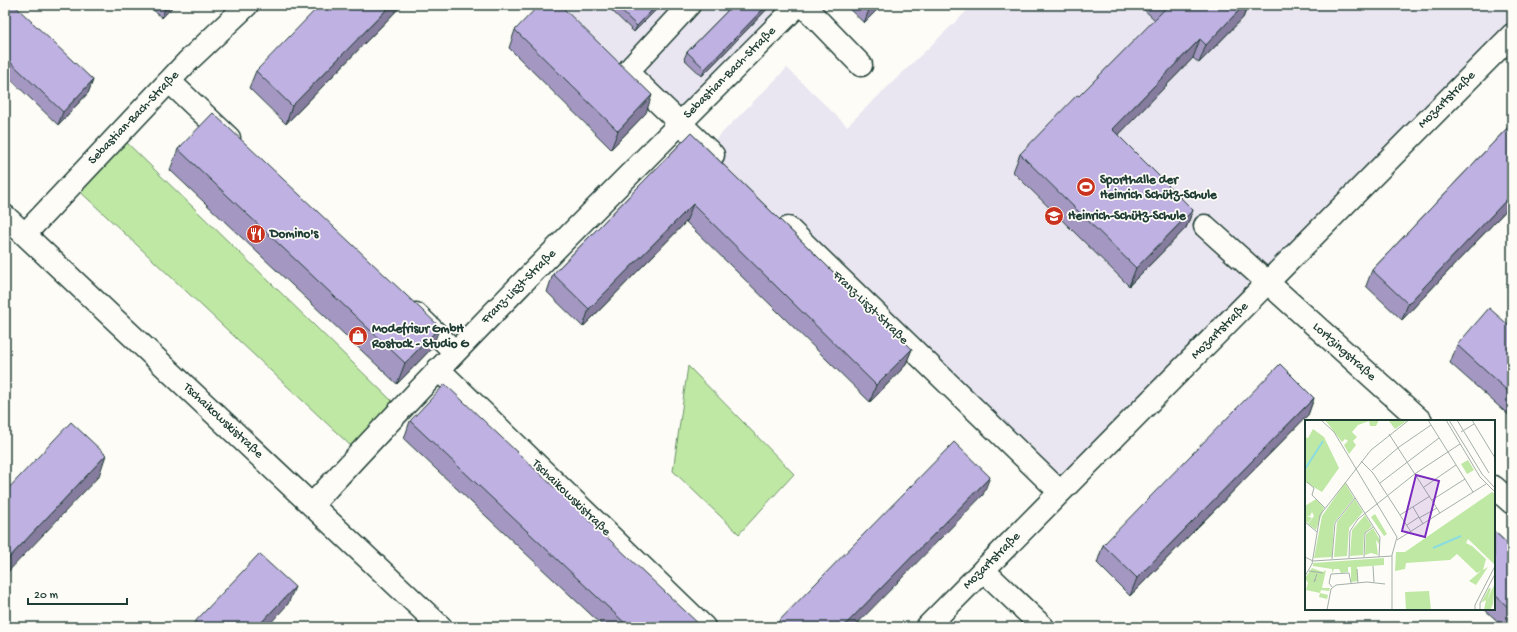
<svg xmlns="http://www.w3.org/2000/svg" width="1517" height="632" font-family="'Gochi Hand',sans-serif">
<rect width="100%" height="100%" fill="#fdfcf7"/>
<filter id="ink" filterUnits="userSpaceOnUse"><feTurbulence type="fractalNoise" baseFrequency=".025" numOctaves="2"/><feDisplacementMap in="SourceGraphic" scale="8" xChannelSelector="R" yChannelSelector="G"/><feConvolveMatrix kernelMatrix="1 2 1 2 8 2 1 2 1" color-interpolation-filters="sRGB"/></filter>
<g filter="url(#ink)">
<!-- built -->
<path fill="#eae6f1" d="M559,5H798L680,124Z
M973,5H1506L1512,10V35L1060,492L706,149L787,68L847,126Z"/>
<!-- green -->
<path fill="#bfe8a4" stroke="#6f926c" d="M119,135L393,402L352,447L72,184Z
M688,366L794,474L739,534L673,471Z"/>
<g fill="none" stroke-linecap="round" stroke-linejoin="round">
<!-- minor casing -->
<g stroke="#1f3d34" stroke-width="25">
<path id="minor" d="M803,5L861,65
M627,72L689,5
M631,76L713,155
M169,81L229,138
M5,216L441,627
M1205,226L1421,421
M788,228L1060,492
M25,234L188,61L247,5
M416,314L455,352
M438,369L704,627
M1494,487L1512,503
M312,505C468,334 634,170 798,5
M983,570L1043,627
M927,627L1512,35"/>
</g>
<!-- minor -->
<use href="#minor" stroke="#fdfcf7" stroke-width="22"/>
</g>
<!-- wall -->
<path fill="#a498c2" stroke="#1f3d34" d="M5,5L93,80L88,93L58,125L5,74Z
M148,5H174L162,18Z
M402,5L286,124L249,88L256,71Z
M606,5H661L634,32Z
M733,5H771L702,76L684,59L687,52Z
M845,5H882L864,23Z
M1139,5H1248L1243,18L1199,63L1193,58L1118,135L1193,210L1186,228L1129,286L1013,172L1020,154L1079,96L1155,20Z
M515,30L646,113L611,149L509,48Z
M1512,123V204L1402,320L1366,286L1372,270Z
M691,133L912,349L905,366L870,402L686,222L583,327L547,292L553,274Z
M178,149L432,348L397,384L170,170Z
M1512,328V418L1450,363L1457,345Z
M1314,398L1308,415L1130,596L1097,563L1103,545Z
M410,421L702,627H604L404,439Z
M1494,531L1512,548V627H1504L1484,609H1494Z"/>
<!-- shaded-wall -->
<path fill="#867c9e" stroke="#1f3d34" d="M166,5H174L162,18Z
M391,5H402L286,124L292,106Z
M657,5H661L634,32L637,26Z
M767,5H771L702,76L705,69Z
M874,5H882L864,23L869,10Z
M1244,5H1248L1243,18L1199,63L1206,45Z
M1200,39L1193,58L1106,148L1112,129Z
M93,80L88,93L58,125L63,112Z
M652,95L646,113L611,149L618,131Z
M1512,194V204L1402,320L1408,304Z
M693,204L686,222L583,327L589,309Z
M1193,210L1186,228L1129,286L1136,268Z
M440,327L432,348L397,384L405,363Z
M912,349L905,366L870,402L876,385Z
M1314,398L1308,415L1130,596L1137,578Z
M106,455L99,476L5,575V562Z
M990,477L983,495L854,627H843Z
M295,587L288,604L267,627H257Z"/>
<!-- building -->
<path fill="#bfb1e2" stroke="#1f3d34" d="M5,5H14L93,80L63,112L5,57Z
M320,5H391L292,106L256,71Z
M539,5H560L652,95L618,131L515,30Z
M615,5H657L637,26Z
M733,5H767L705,69L687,52Z
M864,5H874L869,10Z
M1165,5H1244L1206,45L1200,39L1112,129L1193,210L1136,268L1020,154L1077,95L1079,96L1167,7Z
M213,113L440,327L405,363L178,149Z
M1512,123V194L1408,304L1372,270Z
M691,133L912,349L876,385L693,204L589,309L553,274Z
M1489,308L1512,328V395L1457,345Z
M1280,364L1314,398L1137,578L1103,545Z
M445,384L702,627H627L628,626L410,421Z
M71,422L106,455L5,562V492Z
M954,442L990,477L843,627H773Z
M1494,531L1512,548V611L1494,594Z
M259,554L295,587L257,627H190Z
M1228,621L1234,627H1223Z"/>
</g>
<!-- icons -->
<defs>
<g id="stadium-disc" transform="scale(1)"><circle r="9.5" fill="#c8321e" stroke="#fdfcf7"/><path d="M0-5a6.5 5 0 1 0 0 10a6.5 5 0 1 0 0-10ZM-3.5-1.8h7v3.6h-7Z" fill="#fff"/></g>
<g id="school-disc" transform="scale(1)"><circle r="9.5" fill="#c8321e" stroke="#fdfcf7"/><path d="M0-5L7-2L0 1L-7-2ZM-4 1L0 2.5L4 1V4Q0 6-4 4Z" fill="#fff"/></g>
<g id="restaurant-disc" transform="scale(1)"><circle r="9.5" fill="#c8321e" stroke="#fdfcf7"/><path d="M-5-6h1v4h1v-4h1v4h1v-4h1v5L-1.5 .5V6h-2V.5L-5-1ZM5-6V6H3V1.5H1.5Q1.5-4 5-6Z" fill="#fff"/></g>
<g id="shop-disc" transform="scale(1)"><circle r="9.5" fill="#c8321e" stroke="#fdfcf7"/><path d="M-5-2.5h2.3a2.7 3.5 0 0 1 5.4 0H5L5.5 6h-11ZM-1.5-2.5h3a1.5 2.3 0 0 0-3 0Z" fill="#fff"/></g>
</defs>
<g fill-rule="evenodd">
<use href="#stadium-disc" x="1086" y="187"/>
<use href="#school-disc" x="1054" y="216"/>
<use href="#restaurant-disc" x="256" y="234"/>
<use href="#shop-disc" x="358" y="336"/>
</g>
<g text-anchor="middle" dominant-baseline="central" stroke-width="3.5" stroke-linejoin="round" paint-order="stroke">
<!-- street labels -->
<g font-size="13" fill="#1f3d34" stroke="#fdfcf7">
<text transform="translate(730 73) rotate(-45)">Sebastian-Bach-Straße</text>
<text transform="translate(1447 100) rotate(-45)">Mozartstraße</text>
<text transform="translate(134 118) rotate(-46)">Sebastian-Bach-Straße</text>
<text transform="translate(519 287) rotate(-45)">Franz-Liszt-Straße</text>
<text transform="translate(870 308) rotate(44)">Franz-Liszt-Straße</text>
<text transform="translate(1220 331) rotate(-45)">Mozartstraße</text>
<text transform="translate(1344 352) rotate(42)">Lortzingstraße</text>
<text transform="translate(223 421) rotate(43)">Tschaikowskistraße</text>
<text transform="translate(571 498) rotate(44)">Tschaikowskistraße</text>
<text transform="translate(992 561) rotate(-45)">Mozartstraße</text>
</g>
<!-- poi labels -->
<g font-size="13" font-weight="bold" fill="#1f3d34" stroke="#fdfcf7" text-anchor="start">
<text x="1100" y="180">Sporthalle der<tspan x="1100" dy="15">Heinrich Schütz-Schule</tspan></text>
<text x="1068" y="216">Heinrich-Schütz-Schule</text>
<text x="270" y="234">Domino's</text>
<text x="372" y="329">Modefrisur GmbH<tspan x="372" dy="15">Rostock - Studio G</tspan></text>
</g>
</g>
<!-- overview -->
<g transform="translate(1305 420)">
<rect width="190" height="190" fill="#fdfcf7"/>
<path d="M20,0H103L90,9L84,1L74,0L71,6H65L64,1L53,5L47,12L52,17L48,21L51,25L44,34L39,25L43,21L40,19L37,22ZM8,9L19,17L34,48L17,72L0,62V17L3,18ZM163,40L169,50L162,54L156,44ZM40,63L49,78L29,103L27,137L9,138L17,96ZM187,72L190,74L189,144L163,119L161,123L167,126L181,139L178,150L183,147L171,165L164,161L176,151L172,153L152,134L145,140L101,143L100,149L90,151L91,132H100ZM11,79L19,88L11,110L3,104L9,96L7,92L5,96H2L7,98L3,103L0,101V86ZM50,79L58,92L44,108L42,136L29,137L32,102ZM70,94L82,114L79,116L66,97ZM60,95L67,106L59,114L58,135L45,136L47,110ZM68,108L75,120L74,124L71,120L73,135L66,133L60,135L61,114ZM79,138V145L52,147L53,161L46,162V147H43V152L36,153L34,149H29L27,153V149L8,146V143ZM7,148L18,152L21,150L17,168H25L24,171L16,170L15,173L23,175L22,179L14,177L15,173L1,170L3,163L0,158ZM190,163L188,184L185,190H179L181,180L176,183L184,168L186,169L182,180ZM124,171L126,190H101L100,172Z" fill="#bfe8a4"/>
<path fill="none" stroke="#8bdce1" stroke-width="2" d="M0,49L18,21M128,128L156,116"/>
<path fill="none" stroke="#a4b0a9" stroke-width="1" d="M16,0L29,12L92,117L87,135V190M123,0L168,72M141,0L175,57L190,72M144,0L177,54L190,68M152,0L184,53M167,0L190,38M156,12L169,4M84,14L135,93M56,41L68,53L106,112M67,50L94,27L126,5M2,62L9,68L7,75L20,88M40,62L75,117L74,137M75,63L134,18M119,67L151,45M127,80L160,59M108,87L118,104M95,95L125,76M114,98L132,88M0,102L12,112M102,105L114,97M92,120L181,64M0,137L8,141L87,136M59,137L60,113L68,107M44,138L45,111L53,99L111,53L155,24M27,139L30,103L50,78M68,146L69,162M52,149L53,163M4,151L18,153M0,156L7,144L15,95L66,30L104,0M11,159L9,162L12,154M27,167L24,163L26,154L44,153L46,163M22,190L26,169L31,165L62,162L80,164M170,190V185L190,146M175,190V183L190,154"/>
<path fill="#7b2cbf" fill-opacity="0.15" stroke="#7b2cbf" stroke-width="2" d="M111,55L134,61L120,117L97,111Z"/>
<rect width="190" height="190" fill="none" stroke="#1f3d34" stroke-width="2"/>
</g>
<!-- margin -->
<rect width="1517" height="632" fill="none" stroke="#fdfcf7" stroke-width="20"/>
<rect x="10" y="10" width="1497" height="612" fill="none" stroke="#1f3d34" stroke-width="1.5" filter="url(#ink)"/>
<!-- scale -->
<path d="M28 598v6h99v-6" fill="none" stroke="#1f3d34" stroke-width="2"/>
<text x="34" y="598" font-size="12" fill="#1f3d34" stroke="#fdfcf7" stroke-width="3" paint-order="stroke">20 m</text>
</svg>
